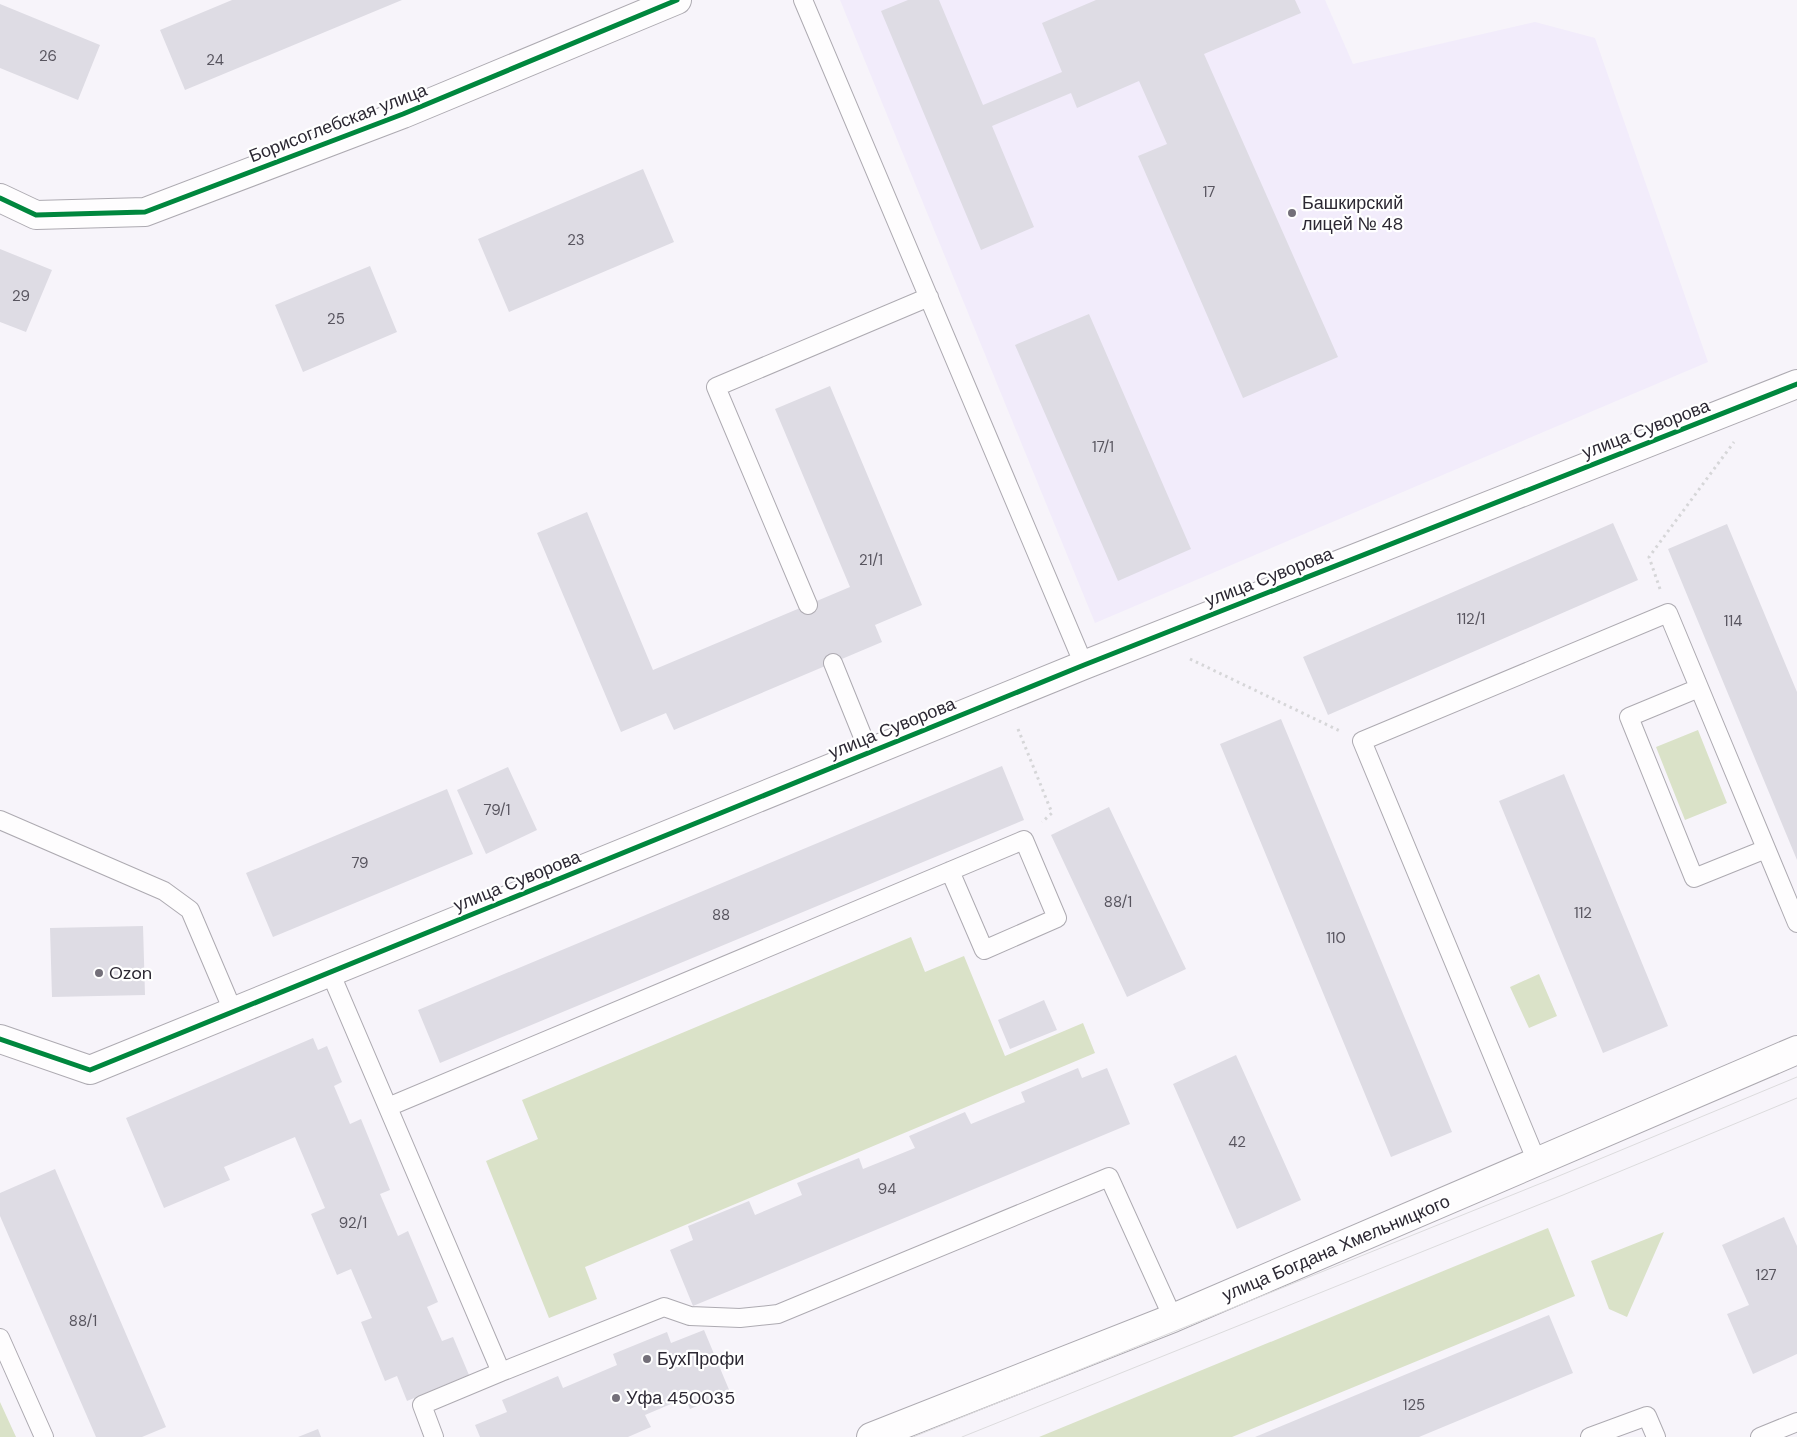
<svg xmlns="http://www.w3.org/2000/svg" width="1797" height="1437" font-family="'DM Sans',sans-serif">
<rect width="100%" height="100%" fill="#f7f4fa"/>
<!-- built -->
<path fill="#f2ecfb" d="M840,0H1325L1353,64L1535,22L1595,38L1708,362L1095,623Z"/>
<!-- green -->
<path fill="#dae2c8" d="M1698,730L1727,803L1685,820L1656,747Z
M911,937L925,972L964,956L1005,1056L1083,1023L1095,1053L585,1267L597,1299L549,1318L486,1161L538,1139L522,1100Z
M1539,974L1557,1016L1529,1028L1510,987Z
M1548,1228L1575,1296L1232,1437H1039Z
M1664,1232L1627,1317L1609,1309L1591,1261Z
M0,1402L16,1437H0Z"/>
<!-- building -->
<path fill="#dedce4" d="M232,0H402L185,90L160,30Z
M908,0H939L983,105L1062,72L1042,23L1096,0H1295L1301,13L1204,54L1338,357L1243,398L1138,156L1167,144L1139,81L1077,108L1071,93L992,126L1034,227L981,250L881,11Z
M0,4L100,45L78,100L0,68Z
M643,169L674,242L509,312L478,239Z
M0,249L52,270L26,332L0,322Z
M370,266L397,332L303,372L275,305Z
M1089,314L1191,549L1118,581L1015,345Z
M830,386L922,605L875,625L882,642L674,730L666,713L621,732L537,533L587,512L653,670L850,587L775,409Z
M1613,523L1638,580L1328,715L1303,657Z
M1727,524L1797,692V860L1668,549Z
M1281,719L1452,1132L1391,1157L1220,744Z
M1002,766L1024,820L440,1063L418,1010Z
M508,767L537,830L486,854L457,790Z
M1564,774L1668,1026L1603,1053L1499,801Z
M447,789L473,854L273,937L246,873Z
M1109,807L1186,969L1127,997L1051,835Z
M143,926L145,995L52,997L50,928Z
M1044,1000L1057,1030L1010,1049L998,1020Z
M313,1038L318,1050L327,1046L342,1082L334,1086L350,1124L361,1119L390,1190L380,1194L398,1236L408,1231L438,1302L427,1307L442,1341L453,1337L469,1375L407,1401L397,1376L385,1381L361,1322L372,1318L351,1269L337,1275L311,1214L325,1208L295,1137L224,1167L230,1180L164,1208L126,1118Z
M1236,1055L1301,1200L1237,1229L1173,1084Z
M1078,1068L1082,1078L1107,1068L1130,1124L693,1306L670,1250L693,1240L688,1226L749,1201L755,1215L802,1195L797,1183L859,1158L863,1169L915,1148L909,1136L965,1112L971,1124L1025,1102L1021,1092Z
M55,1169L166,1427L142,1437H96L0,1216V1193Z
M1784,1217L1797,1246V1354L1753,1374L1727,1314L1749,1305L1722,1245Z
M1549,1315L1573,1373L1419,1437H1255Z
M704,1330L730,1392L690,1409L685,1398L645,1415L651,1427L628,1437H480L475,1425L507,1412L502,1400L558,1376L563,1388L617,1365L613,1354L667,1332L671,1343Z
M318,1429L321,1437H298Z"/>
<g fill="none" stroke-linecap="round" stroke-linejoin="round">
<!-- service casing -->
<g stroke="#adaab1" stroke-width="20">
<path id="service" d="M803,0L1084,665
M808,605L716,387L929,297
M833,663L869,752
M1699,688L1629,717L1694,878L1766,849
M0,820L164,891L190,910L233,1011
M330,972L501,1372L664,1307L690,1316L740,1318L778,1314L1109,1177L1173,1318
M388,1107L1024,840L1057,918L984,950L950,871
M1537,1162L1362,741L1668,613L1797,923
M0,1338L44,1437
M434,1437L422,1405L501,1372
M1590,1437L1647,1416L1656,1437
M1760,1437L1797,1422"/>
</g>
<!-- minor casing -->
<g stroke="#adaab1" stroke-width="30">
<path id="minor" d="M0,1039L90,1070L1084,665L1797,384"/>
</g>
<!-- tertiary casing -->
<g stroke="#adaab1" stroke-width="30">
<path id="tertiary" d="M0,198L36,215L145,212L403,114L677,0"/>
</g>
<!-- secondary casing -->
<g stroke="#adaab1" stroke-width="30">
<path id="secondary" d="M871,1437L1173,1318L1797,1050"/>
</g>
<!-- path -->
<path stroke="#d6d6d8" stroke-width="3" stroke-dasharray="2.5 4" stroke-linecap="butt" d="M1660,589L1649,557L1734,442
M1190,659L1340,731
M1018,729L1052,813L1042,822"/>
<!-- service -->
<use href="#service" stroke="#fefdfe" stroke-width="18"/>
<!-- minor -->
<use href="#minor" stroke="#fefdfe" stroke-width="28"/>
<!-- tertiary -->
<use href="#tertiary" stroke="#fefdfe" stroke-width="28"/>
<!-- secondary -->
<use href="#secondary" stroke="#fefdfe" stroke-width="28"/>
<!-- tram -->
<path stroke="#dcdbdd" stroke-width="1" d="M913,1437L1554,1178L1797,1077
M962,1437L1563,1195L1797,1098"/>
<!-- cycleway casing -->
<g stroke="#fff" stroke-width="8">
<path id="cycleway" d="M0,198L36,215L145,212L403,114L677,0
M0,1039L90,1070L1084,665L1797,384"/>
</g>
<!-- cycleway -->
<use href="#cycleway" stroke="#00873e" stroke-width="5"/>
</g>
<!-- markers -->
<g fill="#736f79" stroke="#fff" stroke-width="2">
<circle cx="1292" cy="213" r="5"/>
<circle cx="99" cy="973" r="5"/>
<circle cx="647" cy="1359" r="5"/>
<circle cx="616" cy="1398" r="5"/>
</g>
<g text-anchor="middle" dominant-baseline="central" stroke-width="4.5" stroke-linejoin="round" paint-order="stroke">
<!-- number labels -->
<g font-size="15" fill="#58555f">
<text x="48" y="56">26</text>
<text x="215" y="60">24</text>
<text x="1209" y="192">17</text>
<text x="576" y="240">23</text>
<text x="21" y="296">29</text>
<text x="336" y="319">25</text>
<text x="1103" y="447">17/1</text>
<text x="871" y="560">21/1</text>
<text x="1471" y="619">112/1</text>
<text x="1733" y="621">114</text>
<text x="497" y="810">79/1</text>
<text x="360" y="863">79</text>
<text x="1118" y="902">88/1</text>
<text x="1583" y="913">112</text>
<text x="721" y="915">88</text>
<text x="1336" y="938">110</text>
<text x="1237" y="1142">42</text>
<text x="887" y="1189">94</text>
<text x="353" y="1223">92/1</text>
<text x="1766" y="1275">127</text>
<text x="83" y="1321">88/1</text>
<text x="1414" y="1405">125</text>
</g>
<!-- street labels -->
<g font-size="18" fill="#2c2833" stroke="#fff">
<text transform="translate(338 123) rotate(-21)">Борисоглебская улица</text>
<text transform="translate(1646 429) rotate(-21)">улица Суворова</text>
<text transform="translate(1269 577) rotate(-21)">улица Суворова</text>
<text transform="translate(892 728) rotate(-22)">улица Суворова</text>
<text transform="translate(517 881) rotate(-22)">улица Суворова</text>
<text transform="translate(1336 1248) rotate(-23)">улица Богдана Хмельницкого</text>
</g>
<!-- poi labels -->
<g font-size="18" fill="#2c2833" stroke="#fff" text-anchor="start">
<text x="1302" y="203">Башкирский<tspan x="1302" dy="21">лицей № 48</tspan></text>
<text x="109" y="973">Ozon</text>
<text x="657" y="1359">БухПрофи</text>
<text x="626" y="1398">Уфа 450035</text>
</g>
</g>
</svg>
